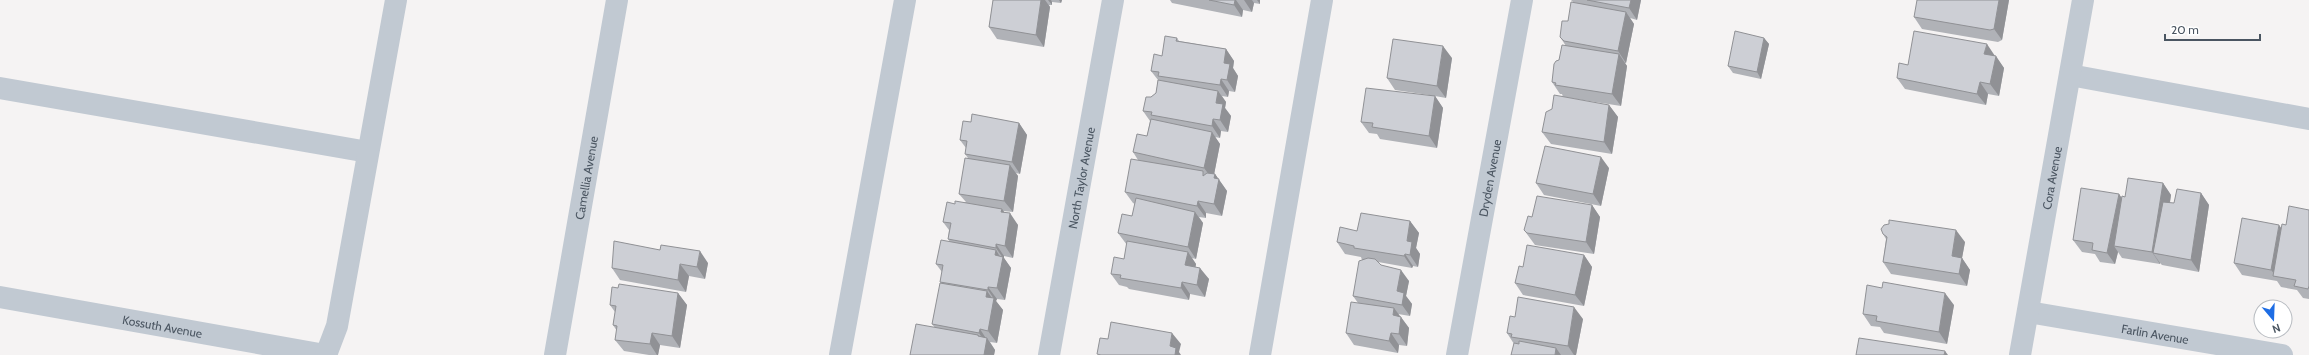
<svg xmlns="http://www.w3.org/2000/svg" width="2309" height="355" font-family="Cabin,sans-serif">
<rect width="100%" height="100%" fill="#f5f3f3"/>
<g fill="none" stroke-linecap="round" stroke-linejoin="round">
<!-- minor -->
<g stroke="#c1c9d2" stroke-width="22">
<path d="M2070,75L2309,119"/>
<path d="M0,88L368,152"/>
<path id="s1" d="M0,297L325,355"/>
<path id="s2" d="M2028,312L2282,355"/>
<path d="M326,355L337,326L396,0"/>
<path id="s3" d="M555,355L617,0"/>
<path d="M840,355L905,0"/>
<path id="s4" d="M1049,355L1113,0"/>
<path d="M1260,355L1322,0"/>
<path id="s5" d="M1457,355L1522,0"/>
<path id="s6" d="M2020,355L2083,0"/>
</g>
</g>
<!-- wall -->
<path fill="#b0b2b7" d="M993,0H1062L1061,3L1052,2V5H1049L1050,7L1044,47L997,39L989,27Z
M1170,0H1260V4L1254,3L1252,12L1243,10L1242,17L1172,3Z
M1571,0H1641L1637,20L1630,18L1634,24L1626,63H1625L1627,66L1621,106L1563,97L1562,94H1560L1552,82L1559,60L1566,46L1560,37L1568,21L1573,2Z
M2009,0L2002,40L1998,42L1922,29L1914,17Z
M1177,38L1179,41L1226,49L1234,61L1233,68L1238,76L1235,92L1229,91L1228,97L1222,96L1226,102L1225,108L1231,116L1228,132L1221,131L1220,138L1215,137L1220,144L1214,174H1215L1227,191L1222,216L1206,213V218L1199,217L1203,223L1196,259L1192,258L1196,264L1195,267L1209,279L1205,297L1190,294L1189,300L1129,289L1127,287L1119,285L1111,274L1124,259L1127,245L1118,233L1132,216L1135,204L1133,203L1125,192L1138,160L1133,152L1147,136L1150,121L1143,111L1151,97L1156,93L1158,80L1151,71L1162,56Z
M1764,38L1769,44L1761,79L1733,73L1728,66Z
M1995,56L2004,68L1999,96L1988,94L1986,105L1905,89L1897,78L1908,65Z
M1452,58L1446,98L1435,96L1443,108L1437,148L1380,139L1377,134L1369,133L1361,122L1429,95L1395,90L1387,78Z
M1609,105L1618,117L1612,154L1551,144L1542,132Z
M971,122L1019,123L1027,135L1020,174L1016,173L1018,176L1013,212L1003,211L1018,225L1013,258L1004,256V258L1011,268L1005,300L997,299L996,301L1003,310L997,343L990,342L995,350L994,355H910L935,328L932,324L941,283L940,282L942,272L936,264L950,242L948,239L949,230L943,222L955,204L966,202L959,194L968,158L965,154L966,148L960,140Z
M1609,168L1601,206L1544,195L1536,183Z
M2163,183L2171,195L2170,203H2174L2201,193L2209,205L2199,272L2162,265L2160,263V264L2122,258L2118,252L2115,264L2100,262L2095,254L2082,252L2073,240L2119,194L2121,197H2125Z
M1592,205L1600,217L1594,254L1535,245L1524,230L1532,217Z
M2309,210V299L2303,298L2297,290L2281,287L2277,281L2242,275L2234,263L2281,228Z
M1410,221L1419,233L1416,248L1420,254L1418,267L1413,266L1412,268L1378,262L1381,265L1409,281L1406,296L1412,304L1410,316L1398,314L1400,317H1401L1409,328L1407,346L1399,345L1398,353L1354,345L1346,333L1358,303L1353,296L1364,260H1362L1361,257L1345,254L1337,242L1357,231Z
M1883,234L1965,242L1962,258L1970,270L1967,286L1891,274L1883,262L1886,239Z
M1584,255L1592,267L1584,306L1523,295L1515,283L1523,267Z
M708,263L705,279L689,276L686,292L620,280L612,268Z
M678,293L687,305L680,348L660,345L658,355H649L624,351L615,340L617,331L613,325L615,312L610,305Z
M1954,305L1947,344L1884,333L1880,327L1871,326L1863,314Z
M1515,317L1583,319L1576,355H1511L1514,344L1507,333Z"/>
<!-- shaded-wall -->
<path fill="#909195" d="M1041,0H1045L1050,7L1044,47L1036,35Z
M1048,0H1051L1052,2V5Z
M1059,0H1062L1061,3Z
M1235,0H1236L1243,10L1242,17L1234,5Z
M1244,0H1252L1254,3L1252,12Z
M1257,0H1260V4Z
M1631,0H1641L1637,20L1629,8Z
M1999,0H2009L2002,40L1994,29Z
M1626,12L1634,24L1626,63L1618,51Z
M1764,38L1769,44L1761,79L1757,72Z
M1987,44L1995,56L1993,66L1984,54Z
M1443,46L1452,58L1446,98L1437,86Z
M1226,49L1234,61L1233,68L1238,76L1235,92L1227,80L1224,63Z
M1619,54L1627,66L1621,106L1612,94Z
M1996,56L2004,68L1999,96L1990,84Z
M1221,79L1229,91L1228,97L1220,85Z
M1980,82L1988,94L1986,105L1977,94Z
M1218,91L1226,102L1225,108L1231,116L1228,132L1220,120L1216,103Z
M1435,96L1443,108L1437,148L1429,136Z
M1609,105L1618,117L1612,154L1604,142Z
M1213,119L1221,131L1220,138L1212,126Z
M1019,123L1027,135L1020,174L1012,162Z
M1212,132L1220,144L1213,180L1204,168Z
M1601,157L1609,168L1601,206L1593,194Z
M1010,165L1018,176L1013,212L1004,201Z
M1215,174L1227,191L1222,216L1214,204V178Z
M2163,183L2171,195L2161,255L2153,253L2160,263V264L2152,252Z
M2201,193L2209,205L2199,272L2191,260Z
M2119,194L2127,206L2114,246L2118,252L2115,264L2107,253Z
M1198,201L1206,213V218L1197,206Z
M1592,205L1600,217L1594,254L1586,242Z
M1002,209L1009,219L1010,213L1018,225L1013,258L1005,246L1001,212Z
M1195,212L1203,223L1196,259L1188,247Z
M1410,221L1419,233L1416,248L1420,254L1418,267L1410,255L1407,241Z
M2279,225L2288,237L2276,276L2271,270Z
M1956,230L1965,242L1962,258L1970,270L1967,286L1959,274L1952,256Z
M996,244L1004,256V258L1011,268L1005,300L997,288L995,255L996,250L1002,260L1003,258L996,248Z
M700,251L708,263L705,279L697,267Z
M1188,252L1196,264L1194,277L1185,265Z
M1405,254L1413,266L1412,268L1404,256Z
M1584,255L1592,267L1584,306L1575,295Z
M680,264L689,276L686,292L678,280Z
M1200,268L1209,279L1205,297L1197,285Z
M1401,270L1409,281L1406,296L1412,304L1410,316L1402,305L1397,291Z
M1182,282L1190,294L1189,300L1181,288Z
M988,287L997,299L996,301L1003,310L997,343L988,331L986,297L987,291L994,301V299L988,290Z
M678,293L687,305L680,348L672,336Z
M1945,293L1954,305L1947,344L1939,332Z
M1574,307L1583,319L1576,355H1574L1568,346Z
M1394,308L1409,328L1407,346L1399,334L1393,315Z
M980,329L987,340V338L995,350L994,355H984L978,336V335L986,346V344L979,333Z
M652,333L660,345L658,355H657L650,344Z
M1172,333L1181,344L1179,352L1181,355H1175L1170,346Z
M1391,333L1399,345L1398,353L1389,341Z
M1556,348L1561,355H1555Z
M1945,351L1948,355H1944Z"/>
<!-- building -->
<path fill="#cdcfd5" stroke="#909195" d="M993,0H1041L1036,35L989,27Z
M1209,0H1235L1234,5Z
M1587,0H1631L1629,8Z
M1917,0H1999L1994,29L1990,30L1914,17Z
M1571,2L1626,12L1618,51L1564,41L1560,37L1562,21H1568Z
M1735,31L1764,38L1757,72L1728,66Z
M1914,31L1987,44L1984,54L1996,56L1990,84L1980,82L1977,94L1897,78L1899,63L1908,65Z
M1165,36L1177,38L1176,41L1226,49L1224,63L1230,64L1227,80L1221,79L1220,85L1158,76L1159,72L1151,71L1154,54L1162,56Z
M1393,39L1443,46L1437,86L1387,78Z
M1562,45L1619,54L1612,94L1555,85L1556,83L1552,82L1554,64L1556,61L1559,60Z
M1158,80L1218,91L1216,103L1223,104L1220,120L1213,119L1212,126L1151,115L1152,112L1143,111L1146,97H1151L1156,93Z
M1366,88L1435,96L1429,136L1372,127L1373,123L1361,122Z
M1554,95L1609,105L1604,142L1542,132L1546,112L1552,109Z
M972,114L1019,123L1012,162L965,154L967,141L960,140L963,121L971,122Z
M1151,119L1212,132L1204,168L1133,152L1137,134L1147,136Z
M1545,146L1601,157L1593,194L1536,183Z
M965,158L1010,165L1004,201L959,194Z
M1131,159L1203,171V176L1207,173L1215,174L1214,178L1219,179L1214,204L1198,201L1197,206L1125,192Z
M2128,178L2163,183L2152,252L2114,246L2122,196L2125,197Z
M2081,188L2119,194L2107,253L2092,250L2093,243L2073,240Z
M2177,189L2201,193L2191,260L2153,253L2163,202L2174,203Z
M1537,196L1592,205L1586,242L1527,233L1524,230L1528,216L1532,217Z
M1136,198L1195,212L1188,247L1118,233L1122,214L1132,216Z
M955,201L1002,209L1001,212L1010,213L1005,246L996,244V248L948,239L951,223L943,222L947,202L955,204Z
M2289,206L2309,210V286L2308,289L2294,286L2296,280L2273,276L2282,224L2286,225Z
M1361,213L1410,221L1407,241L1412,242L1410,255L1405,254L1404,256L1354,248V246L1337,242L1340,227L1357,231Z
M2242,218L2279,225L2271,270L2234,263Z
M1889,220L1956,230L1952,256L1962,258L1959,274L1883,262L1887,237L1883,234L1881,229L1884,225L1889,224Z
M941,240L996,250L995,255L1003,257L997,288L988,287V290L940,282L943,265L936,264Z
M614,241L660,250L661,245L700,251L697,267L680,264L678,280L612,268Z
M1127,241L1188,252L1185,265L1200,268L1197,285L1182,282L1181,288L1120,278L1121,275L1111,274L1114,257L1124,259Z
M1527,245L1584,255L1575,295L1515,283L1519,266L1523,267Z
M1368,258L1375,259L1381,265L1401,270L1397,291L1404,293L1402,305L1353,296L1359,261Z
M1883,282L1945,293L1939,332L1876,321L1877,316L1863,314L1867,285L1882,288Z
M940,283L987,291L986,297L994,298L988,331L980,329L979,333L932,324Z
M619,284L678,293L672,336L652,333L650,344L615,340L617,326L613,325L616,306L610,305L612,287L618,288Z
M1518,297L1574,307L1568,346L1511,337L1512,334L1507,333L1510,316L1515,317Z
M1351,302L1394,308L1393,315L1401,317L1399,334L1391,333L1389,341L1346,333Z
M1111,322L1172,333L1170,346L1176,348L1175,355H1101L1097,354L1100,338L1108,339Z
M916,324L978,335V336L987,338L984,355H910Z
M1859,338L1945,351L1944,355H1856Z
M1519,341L1556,348L1555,355H1511L1514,343L1519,344Z"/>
<g text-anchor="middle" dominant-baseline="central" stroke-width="4" stroke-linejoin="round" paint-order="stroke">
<!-- street labels -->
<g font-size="12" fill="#4a5561" stroke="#fff">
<text stroke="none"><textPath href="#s3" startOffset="180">Camellia Avenue</textPath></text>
<text stroke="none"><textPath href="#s4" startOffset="180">North Taylor Avenue</textPath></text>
<text stroke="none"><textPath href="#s5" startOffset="180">Dryden Avenue</textPath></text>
<text stroke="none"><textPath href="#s6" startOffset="180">Cora Avenue</textPath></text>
<text stroke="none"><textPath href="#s1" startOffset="165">Kossuth Avenue</textPath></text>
<text stroke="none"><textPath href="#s2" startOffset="129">Farlin Avenue</textPath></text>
</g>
</g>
<!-- north arrow -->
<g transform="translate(2273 319) rotate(161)"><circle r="19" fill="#ffffff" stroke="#b7bbc0"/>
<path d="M0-3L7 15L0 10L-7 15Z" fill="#1e6de4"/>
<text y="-6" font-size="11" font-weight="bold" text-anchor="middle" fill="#4a5561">N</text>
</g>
<!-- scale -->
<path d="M2165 34v6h95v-6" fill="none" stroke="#4a5561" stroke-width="2"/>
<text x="2171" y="34" font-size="12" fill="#4a5561" stroke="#ffffff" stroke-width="3" paint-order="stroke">20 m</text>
</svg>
